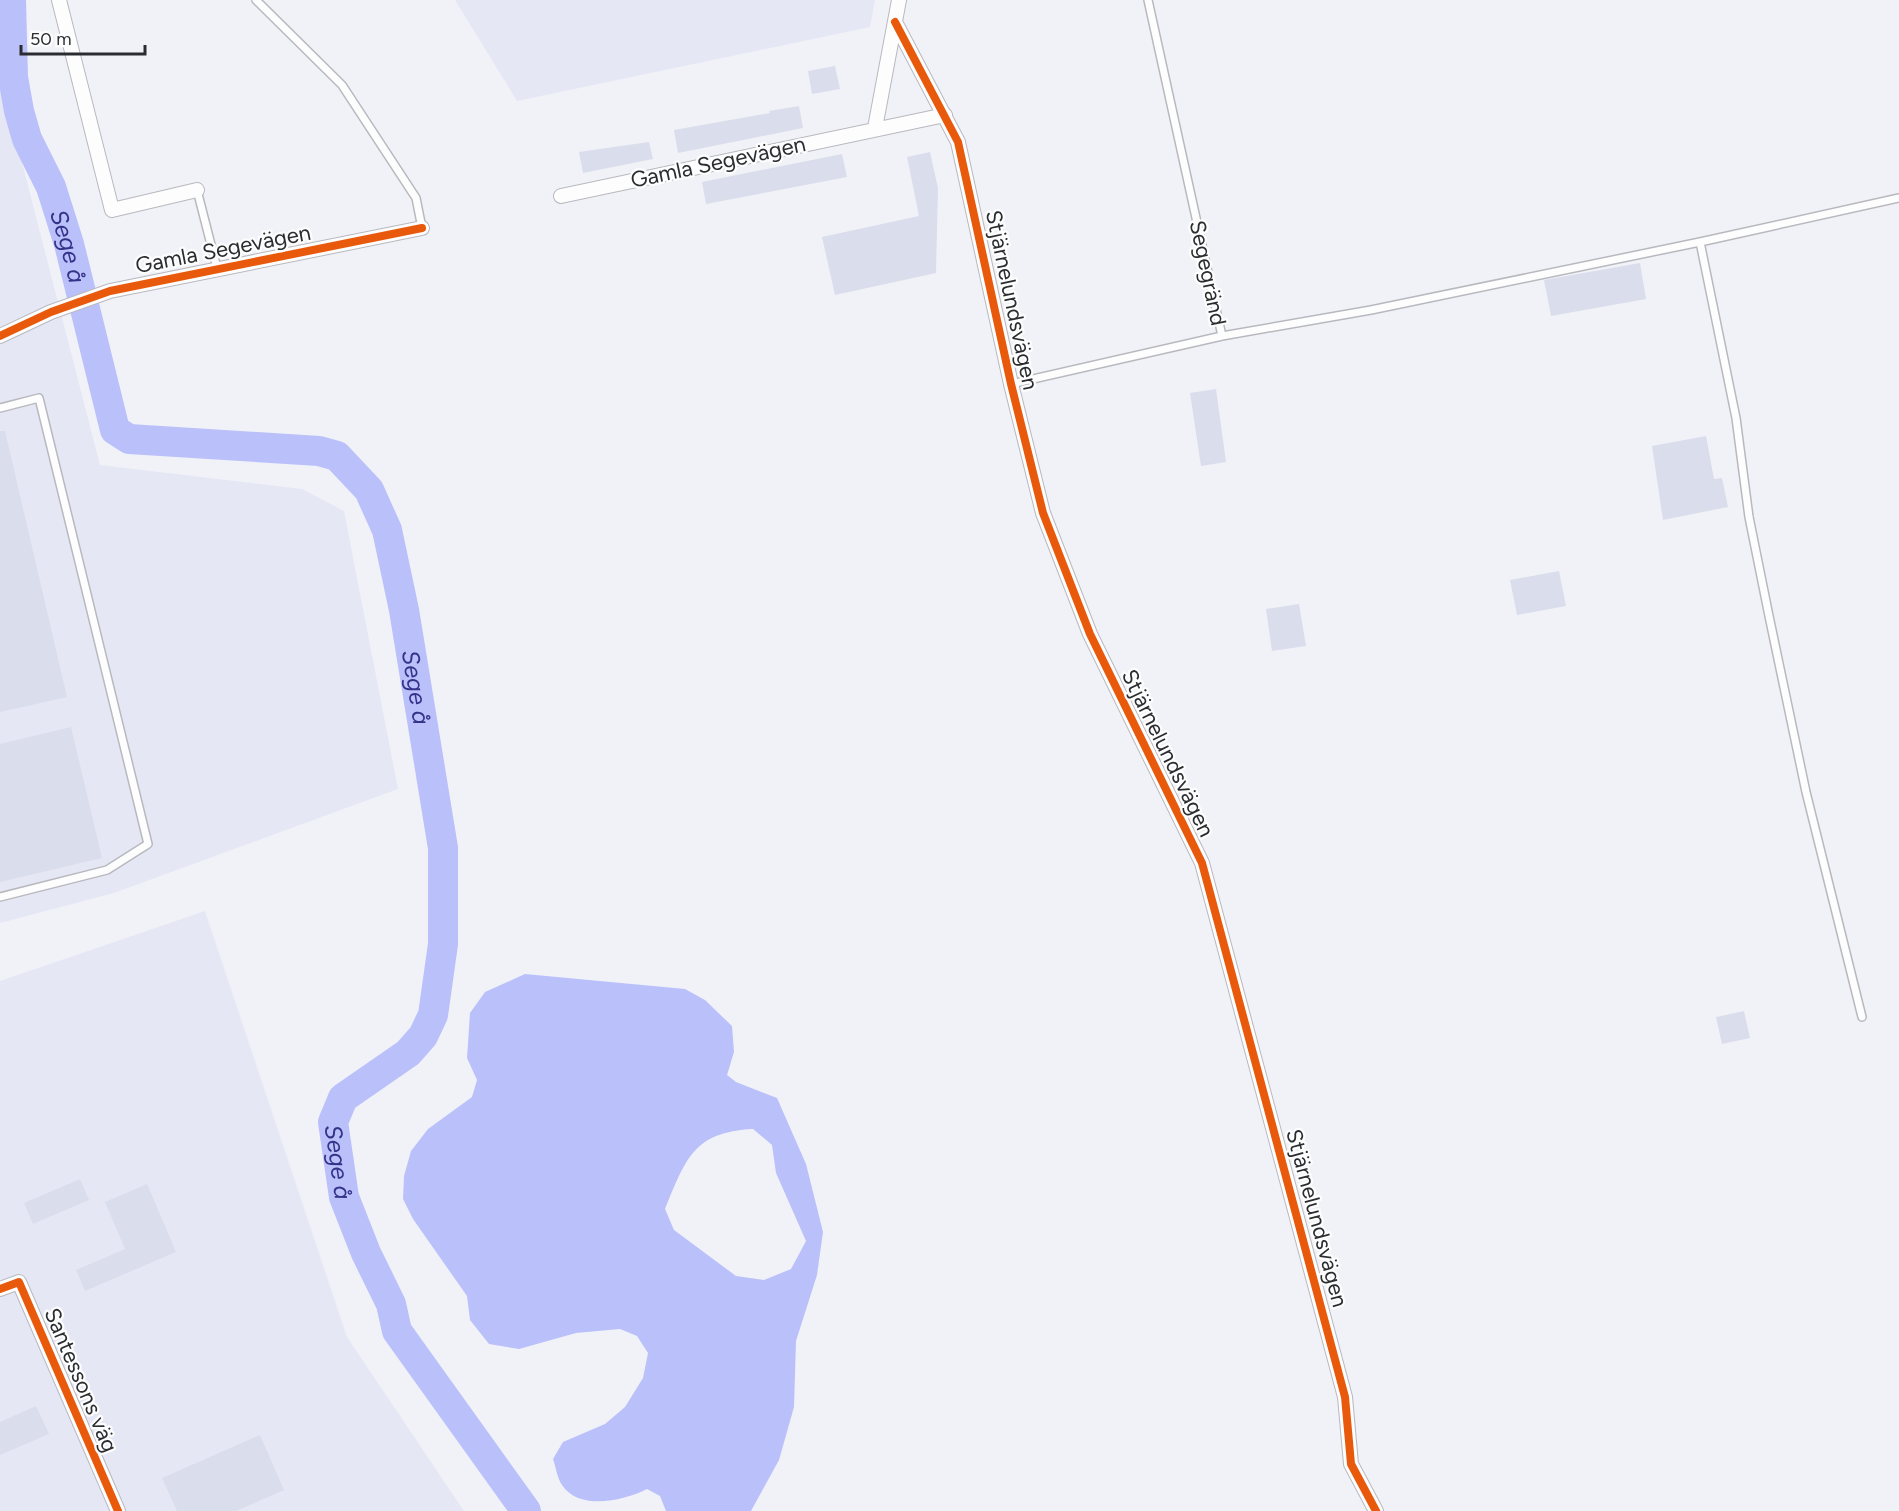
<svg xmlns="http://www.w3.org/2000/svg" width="1899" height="1511" font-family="Figtree,sans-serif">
<rect width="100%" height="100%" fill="#f1f2f8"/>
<!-- built -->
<path fill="#e5e7f5" d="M455,0H875L870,27L517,101Z
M0,77L100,465L302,489L344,511L398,789L114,893L0,923Z
M205,911L347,1337L464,1511H0V981Z"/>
<!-- water -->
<path fill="#bac0f9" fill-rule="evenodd" d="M525,974L685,989L705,1000L732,1026L734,1052L727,1075L736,1082L777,1098L806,1164L823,1232L817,1275L796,1341L794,1407L779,1460L751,1511H666L660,1496L647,1489C623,1501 579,1511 562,1485C557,1478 556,1467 553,1459L563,1442L605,1424L625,1407L643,1378L648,1353L637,1336L620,1329L576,1333L519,1349L489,1344L470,1320L467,1296L413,1219L403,1199L404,1176L411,1151L428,1129L472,1097L477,1080L467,1058L470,1013L485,992ZM753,1129L772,1145L776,1173L806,1241L791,1269L764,1280L736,1276L674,1230L665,1209C686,1159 693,1132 753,1129Z"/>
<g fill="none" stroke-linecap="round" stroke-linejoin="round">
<!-- river -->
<path stroke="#bac0f9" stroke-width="30" id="s1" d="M11,0L13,77L19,111L27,139L51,187L69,244L115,430L129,439L319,451L337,456L369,490L387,530L404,610L443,848V944L433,1015L423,1036L408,1053L343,1098L333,1122L344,1197L366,1253L391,1304L397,1331L526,1511"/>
</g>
<!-- building -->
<path fill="#daddeb" d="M835,66L840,89L812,94L808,71Z
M799,106L803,128L678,153L674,130L770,113L769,111Z
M649,142L653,159L583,173L579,152Z
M930,152L938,188L936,273L835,295L822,237L919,216L907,157Z
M842,154L847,177L706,204L702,182Z
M1640,263L1646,299L1551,316L1544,280Z
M1216,389L1226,462L1201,466L1190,393Z
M0,431H5L67,697L0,712Z
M1706,436L1714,479L1722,478L1728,507L1663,520L1652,446Z
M1559,571L1566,606L1517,615L1510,580Z
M1299,604L1306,646L1272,651L1266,609Z
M71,727L102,858L0,882V744Z
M1744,1011L1750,1038L1722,1044L1716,1017Z
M80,1179L89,1200L33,1224L24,1203Z
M147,1184L176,1252L85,1291L76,1270L125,1249L105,1202Z
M36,1406L49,1434L0,1455V1422Z
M260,1435L284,1490L236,1511H177L162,1478Z"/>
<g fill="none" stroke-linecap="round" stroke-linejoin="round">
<!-- service casing -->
<g stroke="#b8b9be" stroke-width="10">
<path id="service" d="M256,0L342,85L416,198L422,228
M197,190L217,268
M1700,242L1736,418L1749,517L1769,616L1806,792L1862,1017
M1222,336L1371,310L1700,242L1899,198
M1011,384L1222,336L1148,0
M0,408L39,398L148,844L107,870L0,897"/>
</g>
<!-- minor casing -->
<g stroke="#b8b9be" stroke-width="16">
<path id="minor" d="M59,0L112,210L197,190
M895,22L958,142L1011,384L1043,513L1090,634L1202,863L1345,1397L1351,1464L1376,1511
M875,128L899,0
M561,196L945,115
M0,336L51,312L110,291L422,228
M0,1289L19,1282L118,1511"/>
</g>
<!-- service -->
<use href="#service" stroke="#fdfdfe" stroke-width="7"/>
<!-- minor -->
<use href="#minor" stroke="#fdfdfe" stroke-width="14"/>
<!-- cycleway casing -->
<g stroke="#fdfdfd" stroke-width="11">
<path id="cycleway" d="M895,22L958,142L1011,384L1043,513L1090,634L1202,863L1345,1397L1351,1464L1376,1511
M0,336L51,312L110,291L422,228
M0,1289L19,1282L118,1511"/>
</g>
<!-- cycleway -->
<use href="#cycleway" stroke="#e8590c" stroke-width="8"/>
</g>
<g text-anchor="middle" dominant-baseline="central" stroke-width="4.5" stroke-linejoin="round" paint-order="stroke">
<!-- street labels -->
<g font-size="22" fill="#2b2c30" stroke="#fdfdfd">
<text transform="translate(718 162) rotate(-12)">Gamla Segevägen</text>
<text transform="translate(223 249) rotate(-11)">Gamla Segevägen</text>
<text transform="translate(1208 273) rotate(78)">Segegränd</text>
<text transform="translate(1012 300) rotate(78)">Stjärnelundsvägen</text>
<text transform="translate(1168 753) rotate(64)">Stjärnelundsvägen</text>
<text transform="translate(1317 1218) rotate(75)">Stjärnelundsvägen</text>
<text transform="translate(81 1380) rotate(67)">Santessons väg</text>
</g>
<!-- water labels -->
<g font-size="24" font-style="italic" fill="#35328a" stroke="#fdfdfd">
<text stroke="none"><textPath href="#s1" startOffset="256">Sege å</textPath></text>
<text stroke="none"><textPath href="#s1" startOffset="922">Sege å</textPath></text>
<text stroke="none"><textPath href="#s1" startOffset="1444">Sege å</textPath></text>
</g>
</g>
<!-- scale -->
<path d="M21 45v9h124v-9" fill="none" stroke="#2b2c30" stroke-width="3"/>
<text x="30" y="45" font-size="18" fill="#2b2c30" stroke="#fdfdfd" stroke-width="4.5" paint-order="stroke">50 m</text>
</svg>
